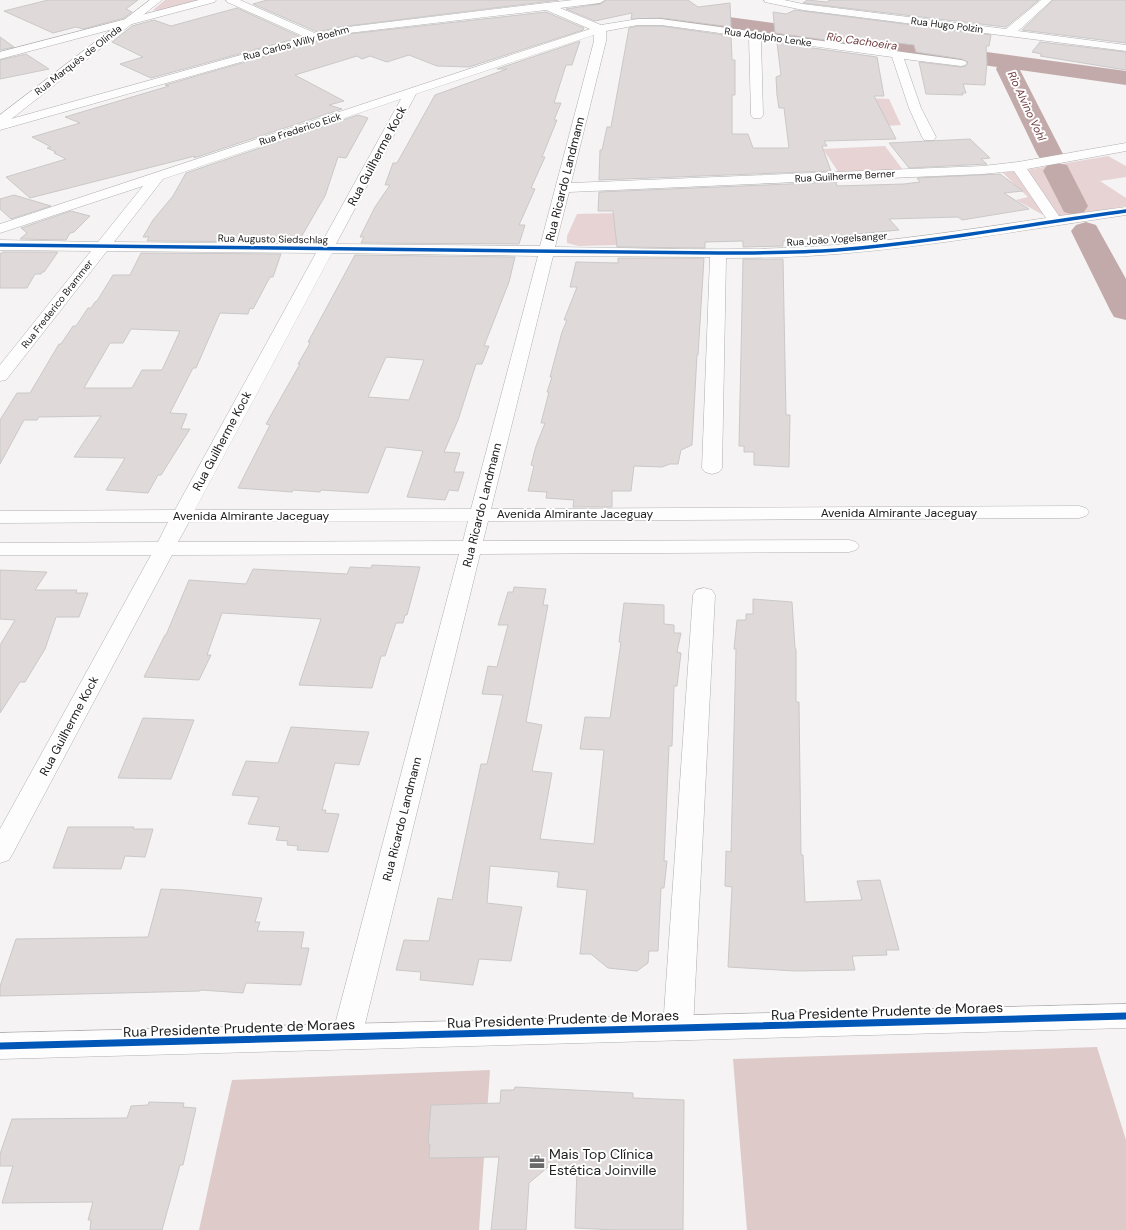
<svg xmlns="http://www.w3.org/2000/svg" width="1126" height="1230" font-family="'DM Sans',sans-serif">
<rect width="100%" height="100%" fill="#f5f3f3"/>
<!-- green -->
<path fill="#e7d3d3" d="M165,0H200L159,11L153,10Z
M826,96L889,99L901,125L838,129Z
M885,146L903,170L839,173L823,149Z
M1108,156L1126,166V177L1100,181L1126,198V206L1069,216L1047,217L1016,200L1028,197L1002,172L1026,170Z
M618,213L617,245L579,246L567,243V236L577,214Z"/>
<!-- forest -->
<path fill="#dfcaca" d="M1097,1047L1126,1140V1230H747L733,1059Z
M490,1070L479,1230H199L232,1080Z"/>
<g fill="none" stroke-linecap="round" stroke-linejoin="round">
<!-- river -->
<path fill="#c3aaaa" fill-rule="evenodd" d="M588,0H629L677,10L1126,71V85L1020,70L1063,154L1059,160L1050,162L1041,160L1037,154L996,69L997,67L677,22L591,4Z
M1057,163L1067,165L1088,206L1084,212L1074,215L1064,212L1043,171L1047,165Z
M1086,222L1096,225L1126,279V320L1114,317L1110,310L1071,231L1076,225Z"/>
</g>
<!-- building -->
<path fill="#e0d9d9" stroke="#cac8c8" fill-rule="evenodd" d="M48,0H138L126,9L132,12L124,18L83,29L76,27L53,33L4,11Z
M267,0H559L339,27L317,32L253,4Z
M606,0H688L698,7L730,3L731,27L661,18L631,19L632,13L595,21L566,9L600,4Z
M807,0L827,2L829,0H1039L1006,27L803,3Z
M1053,0H1126V43L1022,30Z
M237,8L301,37L151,78L120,64L143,57L112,42L132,26L154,20L171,26Z
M795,10L991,35L989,46H986L987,62L985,85L963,84L966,93H962L963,95L926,94L919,62L961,67L966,66L968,62L961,59L916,52L914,45L874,40L876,47L775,33L773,12L786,14Z
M546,12L584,28L583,30L469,67L437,66L409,55L387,62L370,56L362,59L357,56L295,75L344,101L329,105L342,109L194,158L195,156L30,198L6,177L66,159L54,153L56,152L47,148L51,147L32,137L80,123L65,117L169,86L165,85L340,35Z
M638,26H661L731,36L732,60H735V95H732V134H748L753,148H789L784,108H779L777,95L776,77L781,75L777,43L877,57L884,96H874L896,139L824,141L827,146H822L831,171L599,180L600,150H602L607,127H611L629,28Z
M0,37L14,47L0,50Z
M580,41L572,65H566L554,103H561L554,120H557L542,157H545L531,188L535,189L519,225H525L519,244L361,243L364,237H360L375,207L390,185H385L393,163H397L435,95L507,69H497Z
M1040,42L1126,52V70L1040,56L1042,54L1032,52Z
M26,54L49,69L0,79V60Z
M358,115L368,118L346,158L338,157L325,196L300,239H286L285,242L147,241L149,237H143L153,220L173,196L186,173Z
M970,139L990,158L981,159L987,164L909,168L889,143Z
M1000,174L1023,191L1004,193L1029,209L962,220L958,217L889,219L899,230L783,241V246L743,247V241L705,242V248L617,247L613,211H598L599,192L836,182L837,186L904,184L920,182L917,178Z
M14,195L51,206L11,219L0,209V199Z
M71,211L90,216L74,232L70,233L66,240L20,239L27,233L21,228Z
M3,252H58L44,272H42L41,274H35L27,288H0V254Z
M141,253L281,254L273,277H270L253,309L250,308L248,314L220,313L196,368H193L170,413L187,414L181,429H190L161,475H158L148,493L106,490L125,458L74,457L101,416L39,417L37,420H24L0,464V420L17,393H30L59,344H61L73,326H76L88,308H91L95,302L97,301L113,275H130ZM131,329L180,331L162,370H142L132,388H84L110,343H123Z
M355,255L515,257L509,282L484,346H489L482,364H476L458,420L444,452L460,453L454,472H464L458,491L449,490L445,500L407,497L423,451L386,447L368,493L321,490L320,492L293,490L292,492L238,488L270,425L266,424L300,364H298L309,345L310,342H308ZM386,357L424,360L409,400L368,397Z
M618,258H704L698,355H697L692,445L681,450L678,464H670L662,467L634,466L631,491H612V507H573L574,500L546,498L547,492L528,491L534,466L531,465L536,446L545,423H541L549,392H547L552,377H550L562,332L567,320H564L577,287H570L576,262L618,263Z
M743,259H783L786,415H790L789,467L754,465V452H744V446H739Z
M372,565L420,567L407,615H405L403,623H396L385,656H381L372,688L299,685L321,619L222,613L207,655H211L199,680L144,677L165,635H166L189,580L246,584L253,569L347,574L350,567L371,568Z
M0,570L47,572L35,590H77L76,593H88L79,617H56L45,649L25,682H20L0,713V645L15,620L0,619Z
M514,587L546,589L543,605H548L526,722L542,725L532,771L552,773L540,839L594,844L604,750L580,749L585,717L610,718L621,642H619L624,603L664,605V624L674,625V633H681L677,652L681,653L677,686H674L672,746H669L664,861H667L664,888H661L658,951H649L648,963L637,971L608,968L591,954H580L587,890L557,887L559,872L490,866L487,903L522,907L511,961L479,959L473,985L420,980L421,972L396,970L404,940L429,941L438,898L452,900L481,764H487L503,695L482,694L488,666L497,667L508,625H498L508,592H513Z
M753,599L792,602L795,648L796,649V702H799L801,855H803L805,902L862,900L857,881L880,880L899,950H886L887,955L852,956L855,970L795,971L728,967L732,887L725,886L726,851L731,852L736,649H734L737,620H746V614H753Z
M143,718L194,720L171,779L118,778Z
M291,727L369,732L359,765L335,763L322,810H326L325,813L339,814L328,852L297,850L298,846L287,845L288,841L276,840L280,827L248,824L259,797L232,795L246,761L278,763Z
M68,827H134L133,829H153L145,857L125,856L121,869L53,868Z
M161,889L184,890L262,898L255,922H260L257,931L304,932L301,948H309L301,985L246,983L243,993L201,990L200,991L0,996V986L16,939L148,937Z
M515,1087L633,1093V1098L684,1100L683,1230H615L575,1228L577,1168L548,1167L529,1183L526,1230H491L499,1157L429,1158L430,1144H428L431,1105L500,1103L501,1090H514Z
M149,1102L184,1103L183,1107L196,1108L183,1165H180L162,1230H90L91,1220H88L93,1202L2,1203L13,1166H0V1154L12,1119L127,1118L131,1106L148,1105Z"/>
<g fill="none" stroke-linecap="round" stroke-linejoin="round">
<!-- minor casing -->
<g stroke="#b0afaf" stroke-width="1">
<path id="minor" d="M199,0H216L215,2L0,59V52Z
M226,0H240L317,34L339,28L546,3L573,0H605L600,3L560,8L601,25L638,19H661L961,60L965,61L967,63L965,65L961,66L904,59L921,108L936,137L934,140H924L922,137L909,108L892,57L761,39L763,115L761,118H753L751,115L749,37L661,25H638L606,31V41L571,183L983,166L1018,162L1126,143V151L1027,169L1059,216L1126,207V215C1030,229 934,246 838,254C800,257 763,258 726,258L722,468L719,472L712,474L705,472L702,468L710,257L553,256L491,509L1079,506L1086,508L1089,512L1086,516L1079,518L488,521L483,541L849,540L856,542L859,546L856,550L849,552L480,554L362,1036L358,1045L347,1049L336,1045L332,1036L459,554L172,555L13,853L9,860L0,863V829L151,555H0V543L158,542L168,522L0,523V511L175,510L316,253L107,251L6,380L0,381V365L91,251L0,250V240L98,242L143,186L0,233V224L590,29L546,10L340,34L0,130V122L305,37L227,2ZM594,35V41L540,246L336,244L416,94ZM401,99L321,244L114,242L163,179ZM1014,171L1046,218C971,229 896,241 821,246C733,252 644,248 555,247L569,192L983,174ZM332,253L538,256L471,509L195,510ZM468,521L463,541L178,542L189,522Z
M764,0H784L803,4L1006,29L1041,0H1052L1018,31L1126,45V51L803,10L765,2Z
M704,588L712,590L715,595L693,1028L689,1037L678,1040L667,1037L663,1028L693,595L696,590Z"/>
</g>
<!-- major casing -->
<g stroke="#b0afaf" stroke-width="1">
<path id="major" d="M150,0H162L5,124L0,125V115Z
M1126,1004V1028L0,1059V1033Z"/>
</g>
<!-- minor -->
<use href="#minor" fill="#fefdfd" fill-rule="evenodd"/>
<!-- major -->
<use href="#major" fill="#fefdfd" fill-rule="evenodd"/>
<!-- cycleway-far1 casing -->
<g stroke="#fff" stroke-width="5">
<path id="cycleway-far1" d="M0,245L718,253C758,253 797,253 837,250C934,242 1030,224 1126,211"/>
</g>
<!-- cycleway casing -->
<g stroke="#fff" stroke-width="10">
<path id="cycleway" d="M0,1046L1126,1016"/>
</g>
<!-- cycleway-far1 -->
<use href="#cycleway-far1" stroke="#0057b8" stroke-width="3.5"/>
<!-- cycleway -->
<use href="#cycleway" stroke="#0057b8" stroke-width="7"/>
</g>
<!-- icons -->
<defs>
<g id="office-bare" transform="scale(1.2)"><path d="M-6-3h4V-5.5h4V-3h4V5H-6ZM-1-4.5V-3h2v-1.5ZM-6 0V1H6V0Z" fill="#6b6a6a" stroke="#fff" stroke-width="2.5" paint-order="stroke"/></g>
</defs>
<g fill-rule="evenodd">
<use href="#office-bare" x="537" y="1162"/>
</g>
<g text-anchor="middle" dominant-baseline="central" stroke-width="4" stroke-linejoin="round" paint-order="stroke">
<!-- far-street labels -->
<g font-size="10" fill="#212020" stroke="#fff">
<text transform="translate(947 25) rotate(7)">Rua Hugo Polzin</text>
<text transform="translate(768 37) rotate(8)">Rua Adolpho Lenke</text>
<text transform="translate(296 43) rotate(-15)">Rua Carlos Willy Boehm</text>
<text transform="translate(78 60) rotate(-38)">Rua Marquês de Olinda</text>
<text transform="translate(300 129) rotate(-18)">Rua Frederico Eick</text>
<text transform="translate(845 176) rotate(-3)">Rua Guilherme Berner</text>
<text transform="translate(273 239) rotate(1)">Rua Augusto Siedschlag</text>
<text transform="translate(837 239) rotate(-4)">Rua João Vogelsanger</text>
<text transform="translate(57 304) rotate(-52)">Rua Frederico Brammer</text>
</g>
<!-- far-water labels -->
<g font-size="11" font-style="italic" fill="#6c383b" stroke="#fff">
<text transform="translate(862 41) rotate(8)">Rio Cachoeira</text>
<text transform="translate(1027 106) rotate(65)">Rio Alvino Vohl</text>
</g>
<!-- street labels -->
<g font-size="12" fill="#212020" stroke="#fff">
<text transform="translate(377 156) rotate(-62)">Rua Guilherme Kock</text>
<text transform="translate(565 179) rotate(-76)">Rua Ricardo Landmann</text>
<text transform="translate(222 441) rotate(-62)">Rua Guilherme Kock</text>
<text transform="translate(482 505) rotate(-76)">Rua Ricardo Landmann</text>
<text x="899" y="513">Avenida Almirante Jaceguay</text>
<text x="575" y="514">Avenida Almirante Jaceguay</text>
<text x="251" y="516">Avenida Almirante Jaceguay</text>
<text transform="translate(69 726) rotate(-62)">Rua Guilherme Kock</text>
<text transform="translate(402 819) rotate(-76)">Rua Ricardo Landmann</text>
</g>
<!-- near-street labels -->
<g font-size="14" fill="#212020" stroke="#fff">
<text transform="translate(887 1011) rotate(-2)">Rua Presidente Prudente de Moraes</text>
<text transform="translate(563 1019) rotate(-2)">Rua Presidente Prudente de Moraes</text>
<text transform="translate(239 1028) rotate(-2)">Rua Presidente Prudente de Moraes</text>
</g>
<!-- near-poi labels -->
<g font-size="14" fill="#212020" stroke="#fff" text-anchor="start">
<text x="549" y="1154">Mais Top Clínica<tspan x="549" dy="16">Estética Joinville</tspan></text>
</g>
</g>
</svg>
